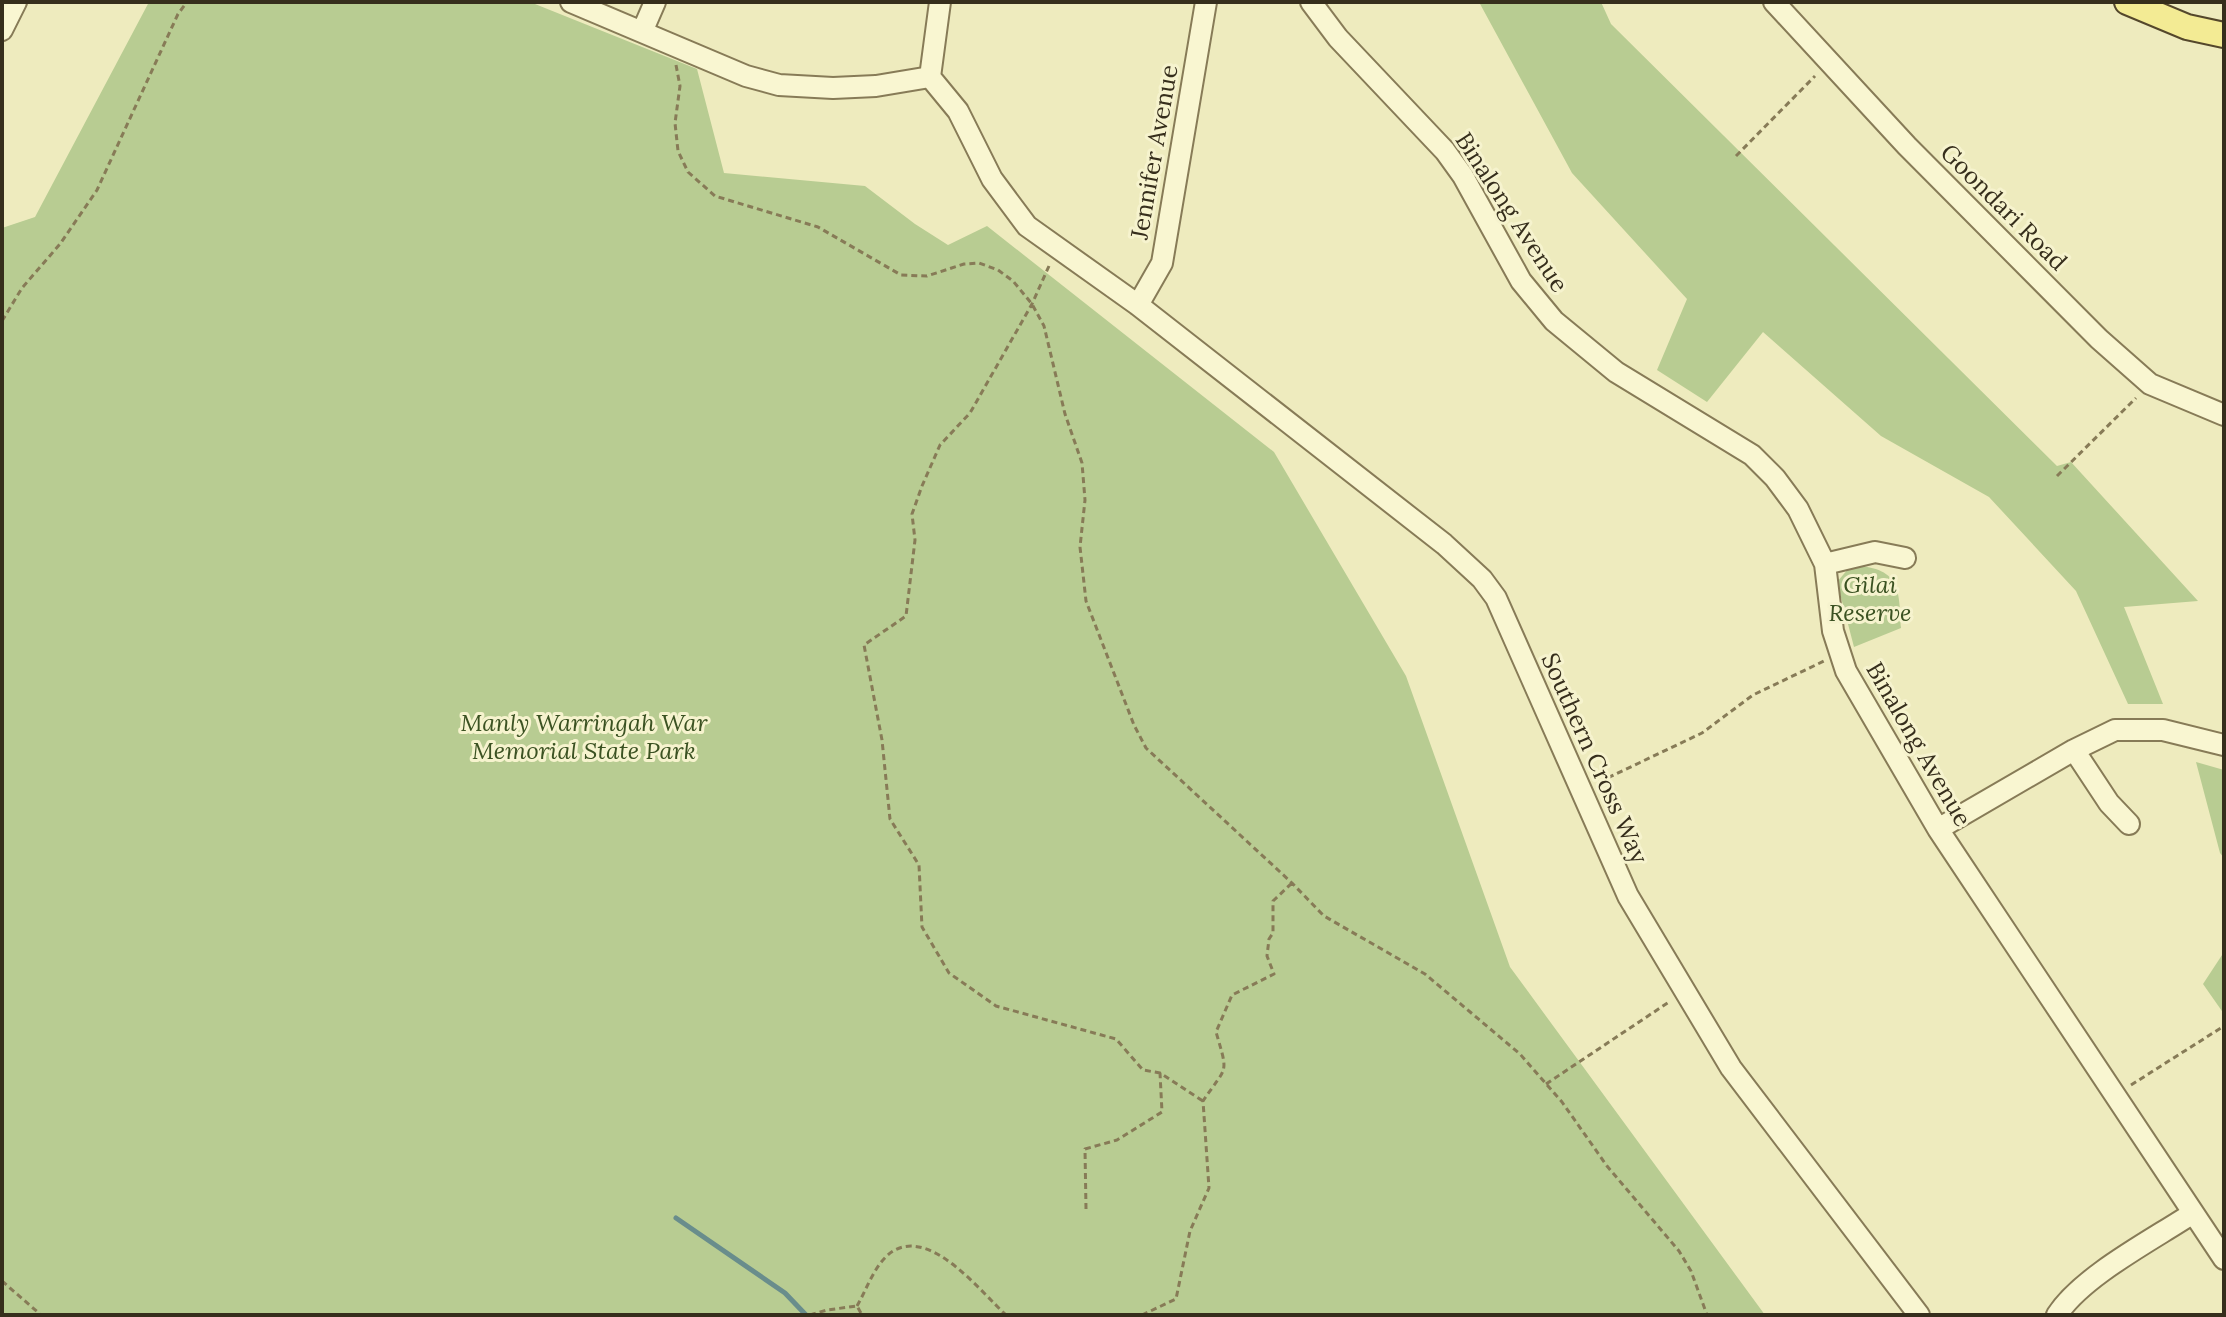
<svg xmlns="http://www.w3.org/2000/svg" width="2226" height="1317" font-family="Lora,serif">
<rect width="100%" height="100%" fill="#eeebbe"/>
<!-- green -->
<path fill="#b8cc92" d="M149,2H530L697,69L724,173L865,186L915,224L948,245L987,226L1274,452L1406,676L1510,967L1765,1315H2V228L35,217Z
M1479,2H1601L1611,24L2057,466L2071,462L2198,601L2124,607L2163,704H2128L2076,591L1989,497L1881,436L1763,332L1707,402L1657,370L1687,299L1572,173Z
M1860,566C1902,570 1899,594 1901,628L1854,647L1837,582L1849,568Z
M2196,762L2224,770V858L2220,853Z
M2224,952V1014L2203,984Z"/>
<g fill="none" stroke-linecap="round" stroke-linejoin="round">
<!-- stream -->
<path stroke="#698d8c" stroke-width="5" d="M676,1218L785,1293L806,1315"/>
<!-- minor casing -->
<g stroke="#877b57" stroke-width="24">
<path id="minor" d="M571,2L746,76L779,85L833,88L876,86L930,77
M940,2L930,77L958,111L992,179L1027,226L1138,305L1444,544L1482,579L1496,598L1628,896L1731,1068L1919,1315
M1311,2L1338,38L1445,151L1463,176L1521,281L1554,321L1616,372L1752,455L1775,478L1798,509L1825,564L1833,631L1846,671L1938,829L2224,1259
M1774,2L1907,146L2099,339L2150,384L2224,415
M2,30L16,2
M642,32L655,2
M1138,305L1162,263L1206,2
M1825,564L1875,552L1905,558
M2074,750L2109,803L2129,824
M1938,829L2074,750L2115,730H2163L2224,745
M2057,1315C2082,1276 2154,1239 2193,1213"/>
</g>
<!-- major casing -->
<g stroke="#54472b" stroke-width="28">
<path id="major" d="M2127,2L2187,27L2224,35"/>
</g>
<!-- path -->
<path stroke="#877b57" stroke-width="3" stroke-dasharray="6 4" stroke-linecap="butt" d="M676,65L680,86L675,123L678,151L688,172L715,196L818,227L901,275L927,276L964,264L979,263L998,270L1013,281L1032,304L1044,326L1065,414L1082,463L1085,500L1080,547L1086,601L1134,725L1146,748L1292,883L1324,916L1425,974L1520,1054L1562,1102L1607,1166L1679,1251L1691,1271L1707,1315
M1736,156L1815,76
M1049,266L1032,304L970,413L940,445L922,486L912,514L915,540L906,616L864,645L882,740L890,819L919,865L922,927L949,973L996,1006L1116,1039L1143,1070L1160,1073L1203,1101
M2,321L22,288L60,244L97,190L178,14L187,2
M2057,476L2136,398
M1599,782L1702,733L1753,695L1824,661
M1546,1084L1669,1002
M2131,1085L2224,1026
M1086,1209L1085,1149L1117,1140L1162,1112L1160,1073
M2,1281L41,1315
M857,1306C867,1289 876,1260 895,1250C933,1230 981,1292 1006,1315
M810,1315L827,1310L857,1306L862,1315
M1142,1315L1176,1299L1190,1231L1209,1188L1203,1101C1227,1065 1229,1076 1216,1032L1232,995L1274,974L1267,956L1269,939L1273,933V901L1292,883"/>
<!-- minor -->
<use href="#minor" stroke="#f9f6d1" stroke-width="20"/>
<!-- major -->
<use href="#major" stroke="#f3eb94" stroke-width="24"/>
</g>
<g text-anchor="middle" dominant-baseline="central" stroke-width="6" stroke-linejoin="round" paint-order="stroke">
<!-- street labels -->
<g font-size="24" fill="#362e1c" stroke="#f6f3ce">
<text transform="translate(1154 152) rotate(-80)">Jennifer Avenue</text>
<text transform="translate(2004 207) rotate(45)">Goondari Road</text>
<text transform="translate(1512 212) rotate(57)">Binalong Avenue</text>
<text transform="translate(1919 744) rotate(60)">Binalong Avenue</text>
<text transform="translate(1595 758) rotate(66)">Southern Cross Way</text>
</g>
<!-- park labels -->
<g font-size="24" font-style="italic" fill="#3b5222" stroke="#f6f3ce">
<text x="1870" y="584">Gilai<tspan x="1870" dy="28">Reserve</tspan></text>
<text x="584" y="722">Manly Warringah War<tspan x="584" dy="28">Memorial State Park</tspan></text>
</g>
</g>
<!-- border -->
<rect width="2226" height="1317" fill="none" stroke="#362e1c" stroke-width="8"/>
</svg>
